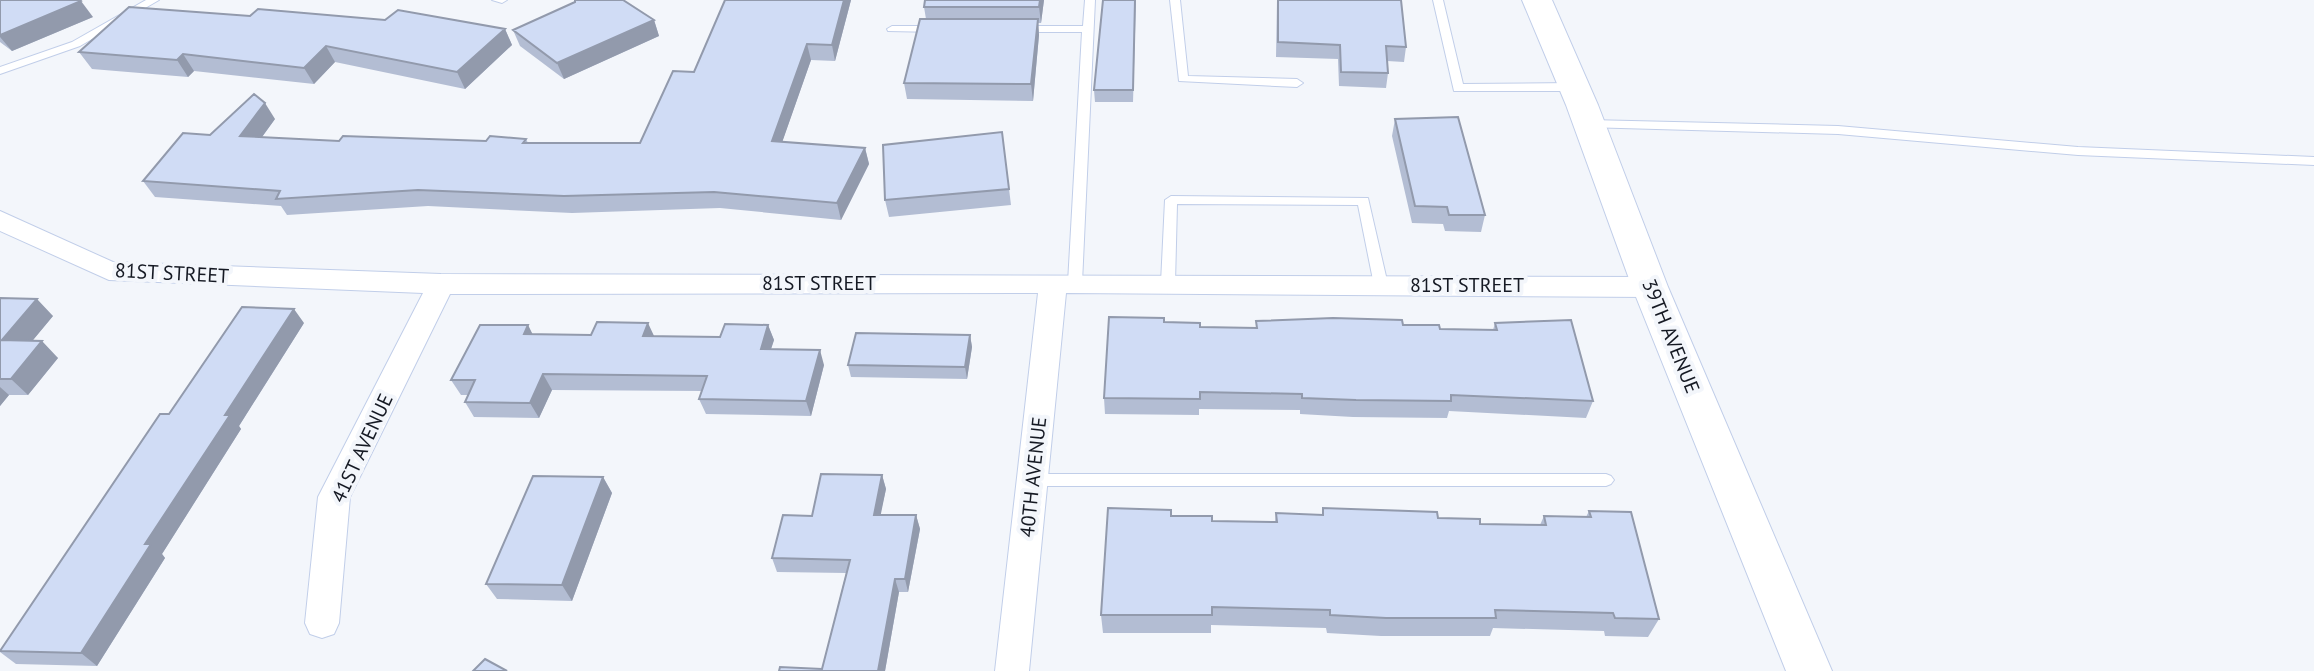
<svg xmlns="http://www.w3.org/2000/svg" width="2314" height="671" font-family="'PT Sans',sans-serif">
<rect width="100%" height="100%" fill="#f3f6fb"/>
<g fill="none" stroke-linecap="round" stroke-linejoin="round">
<!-- service casing -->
<g stroke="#c1cee9" stroke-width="2">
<path id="service" d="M146,0H159L80,46L0,74V67L72,42Z
M492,0H507L502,3Z
M1085,0H1095L1082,283L1075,288L1068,283L1082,32H1022L1017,29L1022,26H1083Z
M1170,0H1180L1188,76L1297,79L1303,83L1297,87L1179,81Z
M1433,0H1443L1463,84L1574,83L1580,87L1574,91H1454Z
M892,26H937L942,29L937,32L888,31L887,29Z
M1589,120L1838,126L2078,147L2314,157V165L2078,155L1838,134L1585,127L1583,124Z
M1171,196L1368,198L1388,285L1381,290L1374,285L1358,205L1177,204L1175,283L1168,288L1163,286L1161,283L1165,200Z
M1034,474H1606L1611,476L1614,480L1611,484L1606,486H1034L1029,484L1026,480L1029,476Z"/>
</g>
<!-- minor casing -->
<g stroke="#c1cee9" stroke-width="2">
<path id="minor" d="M0,211L113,262L441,274L1650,277L1660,280L1664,287L1660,294L1650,297L1066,293L1029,671H995L1038,293L450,294L350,497L339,623L334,634L322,638L310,634L305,623L318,497L423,293L109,280L0,231Z"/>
</g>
<!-- secondary casing -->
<g stroke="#c1cee9" stroke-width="2">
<path id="secondary" d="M1522,0H1552L1598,105L1668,287L1832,671H1786L1632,287L1566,105Z"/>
</g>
<!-- service -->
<use href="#service" fill="#fff" fill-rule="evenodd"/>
<!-- minor -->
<use href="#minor" fill="#fff" fill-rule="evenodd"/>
<!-- secondary -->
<use href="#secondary" fill="#fff" fill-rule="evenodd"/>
</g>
<!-- wall -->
<path fill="#b3bdd3" d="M0,0L93,17L12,51L0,42Z
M725,0H851L835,61L811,60L782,142L865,148L869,164L841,220L720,208L572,213L428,206L287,215L281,206L155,197L143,181L210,135L275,119L262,137L339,141H486L526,139L528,143H640L694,72Z
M1044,0L1041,23H1038L1039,35L1033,101L907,99L904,83L926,19L924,7Z
M1136,0L1133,102H1095L1094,90Z
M1277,0L1406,47L1404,62L1387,61L1388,73L1386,88L1339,86L1338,59L1276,57Z
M250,16L385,20L505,29L512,45L465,89L335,62L314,84L194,71L188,77L92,69L79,52Z
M654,20L659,36L564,79L520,46L513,30Z
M1395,119L1485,215L1481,232L1445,231L1443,224L1412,223L1392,136Z
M1002,132L1011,205L889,217L885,200Z
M0,298L53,316L32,341L58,358L28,395H9L0,406Z
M1164,322L1200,327L1256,328L1403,325L1440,329L1493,330L1495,323L1593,401L1586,418L1449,411L1447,418L1353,417L1300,414V410L1199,409V415L1105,414L1104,398Z
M304,323L239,426L241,429L162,554L165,558L97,666L16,664L0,652L169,414Z
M528,325L532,334L720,337L768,325L774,340L771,349L824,365L811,416L706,414L699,399L702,391L552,390L539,418L474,417L465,402L468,395H461L451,380Z
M970,335L972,347L967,379L851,377L848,365Z
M882,475L886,489L880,515H916L920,529L908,592H899L885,671H779L822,669L846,573L777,572L772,558L812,516Z
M603,477L612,493L572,601L497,599L486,584Z
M1323,508L1438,518L1480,524L1540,525L1544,516L1586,517L1589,511L1659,619L1648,637L1605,636L1604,631L1493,628L1490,636H1381L1327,633L1326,628L1211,625V633H1103L1101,615L1171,516L1212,521L1275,522L1276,513L1322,515Z"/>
<!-- shaded-wall -->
<path fill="#929aac" d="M844,0H851L835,61L832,45Z
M1040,0H1044L1041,23L1039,7Z
M81,1L93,17L12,51L0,37V35Z
M1038,19L1039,35L1033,101L1031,84Z
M654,20L659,36L564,79L557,63Z
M505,29L512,45L465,89L457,72Z
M807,44L811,60L777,157L772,141Z
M326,46L335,62L314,84L304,68Z
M183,54L194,71L188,77L177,60Z
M265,103L275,119L251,152L240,136Z
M865,148L869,164L841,220L837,203Z
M37,299L53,316L19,357L2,340Z
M294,309L304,323L239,426L241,429L162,554L165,558L97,666L81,653L145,544L225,415Z
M648,323L655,338L643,336Z
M528,325L536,341L524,334Z
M768,325L774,340L766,364L761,349Z
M970,335L972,347L967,379L965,367Z
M42,341L58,358L28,395L11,379Z
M820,350L824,365L811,416L806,401Z
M543,374L552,390L539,418L530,403Z
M0,387L9,395L0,406Z
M882,475L886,489L878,528L874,515Z
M603,477L612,493L572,601L562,585Z
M916,515L920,529L908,592L905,579Z
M895,579L899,592L885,671H878Z"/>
<!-- building -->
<path fill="#d0dcf5" stroke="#929aac" stroke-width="2" d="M0,0H80L81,1L0,35Z
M575,0H623L654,20L557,63L513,30L575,2Z
M725,0H844L832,45L807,44L772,141L865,148L837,203L714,192L564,196L418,190L276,199L280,191L143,181L183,133L210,135L254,94L265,103L240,136L339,141L343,136L486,141L490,136L526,139L523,143H640L673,71L694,72Z
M925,0H1040L1039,7H924Z
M1103,0H1135L1133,90H1094Z
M1278,0H1401L1406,47L1386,46L1388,73L1341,72L1340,45L1278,42Z
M129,7L250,16L258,9L385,20L398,10L505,29L457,72L326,46L304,68L183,54L177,60L79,52Z
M920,19H1038L1031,84L904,83Z
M1458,117L1485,215H1449L1447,207L1415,206L1395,119Z
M1002,132L1009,189L885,200L883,145Z
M0,298L37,299L2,340L42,341L11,379H0Z
M242,307L294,309L225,415H230L145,544H151L81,653L0,651L160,414H169Z
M1109,317L1164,318V322L1200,323V327L1257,328L1256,321L1333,318L1402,320L1403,325H1439L1440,329L1497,330L1495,323L1571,320L1593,401L1451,395V401L1356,400L1302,398V394L1200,392V399L1104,398Z
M597,322L648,323L643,336L720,337L725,324L768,325L761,349L820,350L806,401L699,399L707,376L543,374L530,403L465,402L475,380H451L480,325H528L524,334L591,335Z
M856,333L970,335L965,367L848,365Z
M821,474L882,475L874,515H916L905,579H895L878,671H779L780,667L822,669L850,560L772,558L783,515L812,516Z
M533,476L603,477L562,585L486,584Z
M1108,508L1171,510V516H1212V521L1277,522L1276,513L1323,515V508L1437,512L1438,518L1480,519V524L1546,525L1544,516L1591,517L1589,511L1631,512L1659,619L1615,618L1613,613L1495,610L1496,618H1386L1330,615V610L1212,607V615H1101Z
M485,659L507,671H473Z"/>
<g text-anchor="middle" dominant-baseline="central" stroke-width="8" stroke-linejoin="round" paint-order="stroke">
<!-- street labels -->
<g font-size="20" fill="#151923" stroke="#f3f6fb">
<text transform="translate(172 273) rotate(3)">81ST STREET</text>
<text x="819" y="283">81ST STREET</text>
<text x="1467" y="285">81ST STREET</text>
<text transform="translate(1671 336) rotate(68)">39TH AVENUE</text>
<text transform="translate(362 448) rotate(-65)">41ST AVENUE</text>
<text transform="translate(1033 477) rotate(-84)">40TH AVENUE</text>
</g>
</g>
</svg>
